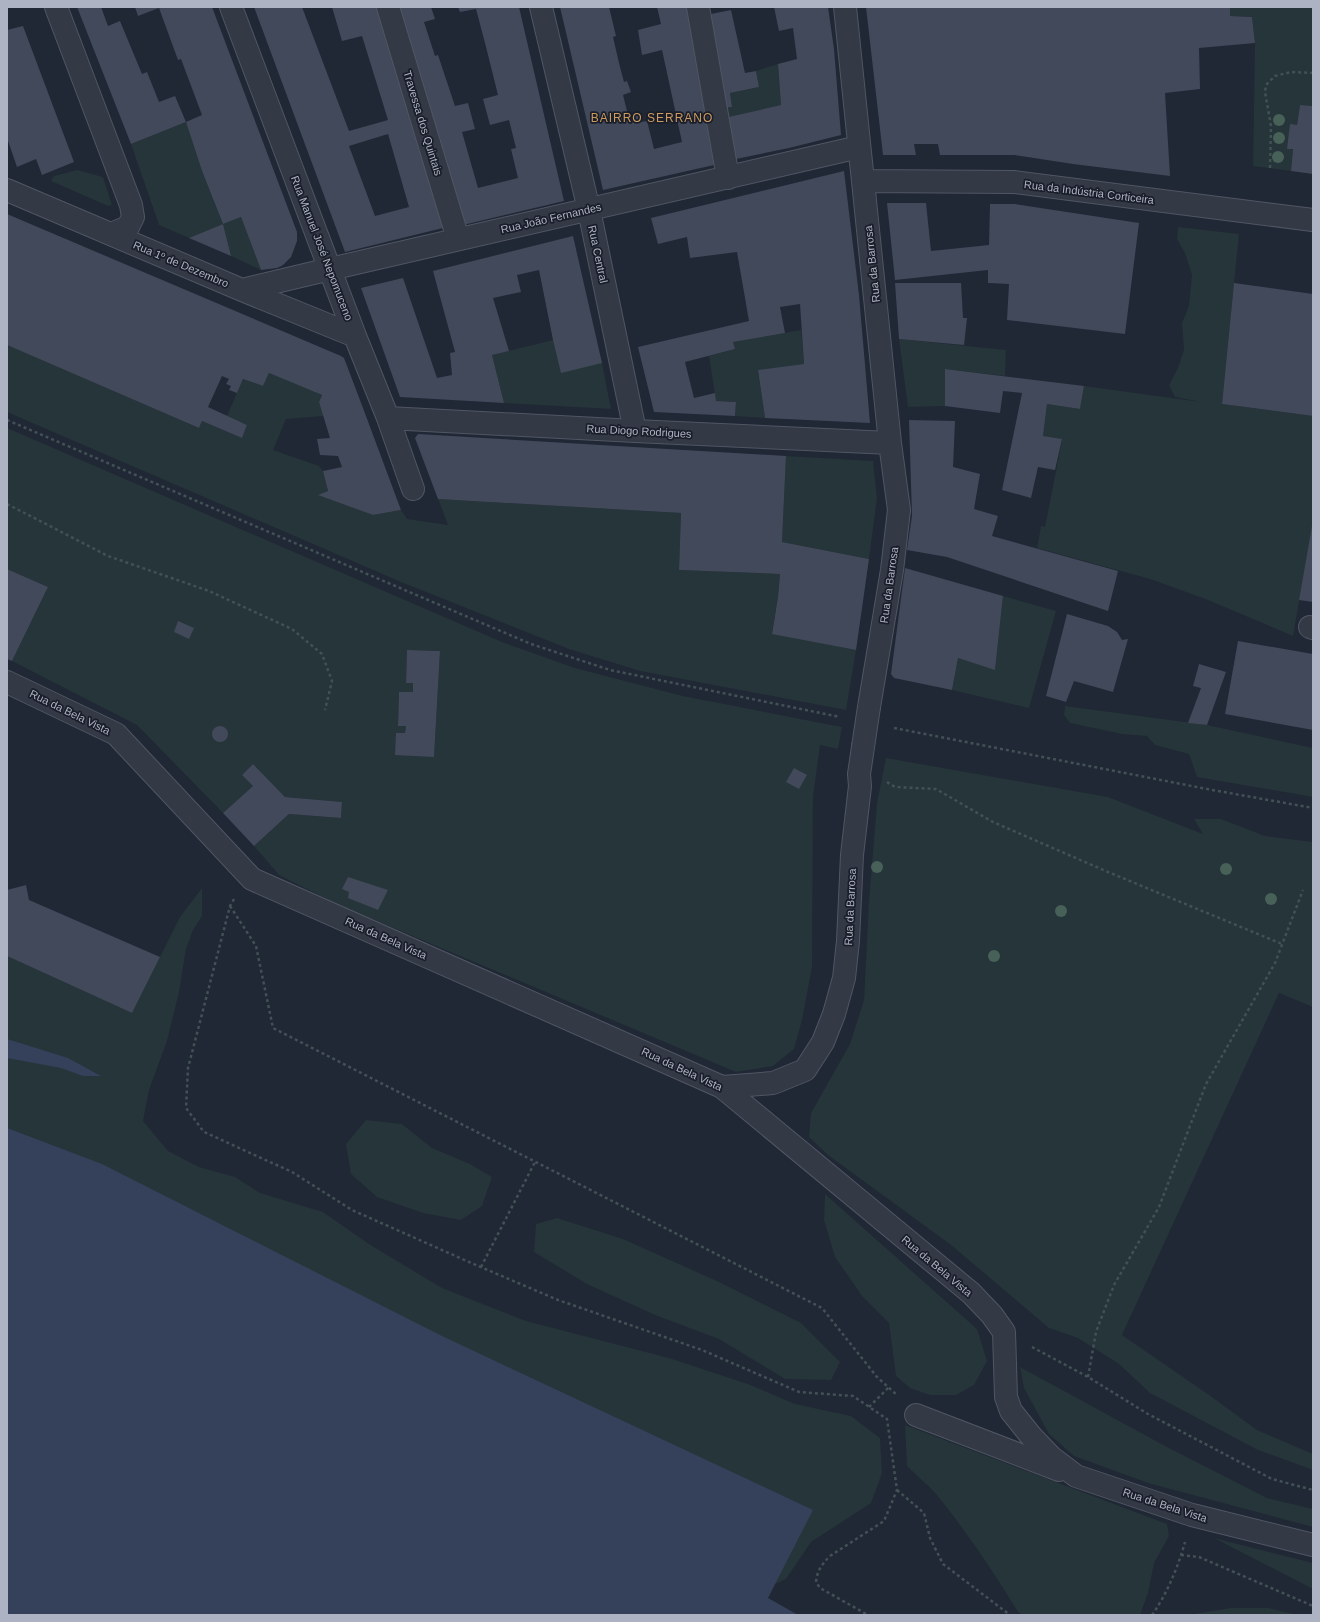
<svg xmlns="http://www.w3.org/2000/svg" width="1320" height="1622" font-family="Arial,sans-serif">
<rect width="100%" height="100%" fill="#202735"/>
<!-- green -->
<path fill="#253539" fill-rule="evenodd" d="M1230,7H1313V106L1300,105L1297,125L1287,149H1293L1291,171L1253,166L1255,43L1252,17L1230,16Z
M778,64L781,105L724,118L722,108L732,107L730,93L759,87L756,71Z
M186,122L202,171L223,224L241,217L261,270L231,256L223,224L189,238L159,225L131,144Z
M77,170L103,177L112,205L108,206L51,181L54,176Z
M1178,227L1239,234L1222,404L1313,416V522L1293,636L1208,600L1150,579L1037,548L1041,526L1045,527L1062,440L1043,436L1047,404L1080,409L1084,386L1201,402L1175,397L1169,385L1178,368L1184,350L1182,323L1189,306L1192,275L1185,253L1177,239Z
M801,330L804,364L758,371L765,418L735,416L736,402L716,401L709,356L735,349L733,342Z
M899,339L1006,350L1005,376L945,369V406L908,407Z
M553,340L602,363L611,409L504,403L492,355Z
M7,345L199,428L202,421L242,438L247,425L227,416L243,379L263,386L269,373L322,395L319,402L324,416L286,419L273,450L319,466L323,471L328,491L319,495L373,515L401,510L407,519L448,525L438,499L681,513L679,570L780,574L778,597L772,633L856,650L846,710L640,671L569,649L401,582L7,412Z
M7,428L502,642L575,668L621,680L683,696L842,727L838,749L820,745L813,797L812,967L802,1020L794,1049L773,1066L736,1072L339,905L279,875L254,846L289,814L341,818L342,802L285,797L253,764L242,775L253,786L223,813L137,725L12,661L48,587L7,569ZM407,650L440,651L434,756L405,733L406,726H398L399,692H413V683H406Z
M786,456L873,461L877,498L869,559L782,542Z
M1003,596L1056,611L1029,708L952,690L958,658L995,669Z
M1065,706L1207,725L1313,748V797L1197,777L1189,754L1155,745L1147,736L1122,734L1070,723L1064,715Z
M886,758L1108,797L1203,834L1194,819H1221L1265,836L1313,842V1007L1279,993L1122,1335L1212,1397L1257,1430L1313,1454V1470L1258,1450L1150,1393L1119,1364L1078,1338L1049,1328L951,1245L828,1155L809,1137L811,1113L850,1044L864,1000L869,901L877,803Z
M202,888V916L193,930L186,949L179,992L167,1041L149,1090L143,1121L168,1151L199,1167L235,1177L260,1193L323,1212L369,1244L442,1288L526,1321L669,1358L748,1384L795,1404L851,1416L880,1438L882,1473L871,1503L811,1542L786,1579L775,1584L768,1598L798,1615L7,1395V956L132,1013L180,917Z
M366,1120L402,1124L432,1148L470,1164L492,1177L482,1206L461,1220L423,1213L377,1197L351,1174L346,1144Z
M825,1194L977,1329L987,1361L974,1385L956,1395H930L910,1388L896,1376L889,1323L862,1296L835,1257L824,1220Z
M557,1218L623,1239L719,1282L801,1323L840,1362L831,1380L785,1379L719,1339L655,1315L587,1284L534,1252L536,1224Z
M1020,1367L1167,1447L1267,1498L1313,1509V1527L1148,1483L1074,1456L1049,1434L1024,1388Z
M905,1425L1167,1524L1169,1536L1154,1563L1148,1593L1140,1615H1023L1018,1612C993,1571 966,1531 936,1494C927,1484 916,1475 907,1466Z
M1214,1538L1313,1563V1589Z
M1231,1608H1268L1298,1615H1187Z"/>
<!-- water -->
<path fill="#35405b" d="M7,1039L68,1058L101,1076H83L61,1068L7,1058Z
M7,1128L102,1164L442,1336L813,1510L768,1598L798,1615H7Z"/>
<!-- building -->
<path fill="#42495a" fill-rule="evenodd" d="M77,7H101L108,26L120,21L142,74L147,72L159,102L175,96L186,122L202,115L181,59L178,60L159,8L138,16L135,7H212L297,232V241L291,257L283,265L277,268L261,270L241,217L223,224L202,171L186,122L131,144Z
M254,7H302L349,131L388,120L362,36L342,41L332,7H376L403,89L443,228L345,252ZM388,134L409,207L375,216L349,146Z
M397,7H431L435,19L424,22L435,56L438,55L455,106L468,103L475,129L462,132L478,188L518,178L511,149L516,148L509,120L490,125L483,99L498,95L485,43L476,9L460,12L458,7H519L564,201L463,225Z
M560,7H609L616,36L613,37L619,63L624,82L627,81L631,92L623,95L628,115L639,112L641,122L647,121L654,149L682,142L662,50L642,55L638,30L661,24L657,7H687L714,165L603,190Z
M774,7H828L834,49L841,135L789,148L731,160L724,118L781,105L778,64L797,59L793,28L779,31Z
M866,7H1230V16L1252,17L1255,43L1199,48L1200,89L1165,93L1170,176L1073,164L1014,155H940L938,144H914L916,155H883Z
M731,10L745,73L756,71L759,87L730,93L732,107L722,108L706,15Z
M23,26L74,162L42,175L36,159L17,167L7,138V30Z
M1300,105L1313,106V174L1291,171L1293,149H1287L1290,124L1297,125Z
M844,171L859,295L870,423L765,418L758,370L804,364L800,304L780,307L785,333L733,342L735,349L685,362L694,398L715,393L716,401L736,402L735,416L654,412L638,347L749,321L737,252L690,258L687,237L658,244L651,218Z
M887,203H926L931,251L989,245L990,204H1015L1139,223L1125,334L1007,320L1009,284L988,283V270L895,280Z
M7,214L341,356L344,358L363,408L401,510L373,515L318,495L328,491L323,471L342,467L338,456L320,455L317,439L330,438L319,402L322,395L269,373L263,386L243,379L237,393L229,390L231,386L226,384L229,379L222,376L208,407L247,425L242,438L202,421L199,428L7,345Z
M223,224L231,256L189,238Z
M573,236L602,363L561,373L553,340L539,270L517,275L521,292L493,298L509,351L492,355L504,403L400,397L361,288L403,278L437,378L452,375L450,353L455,352L433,271Z
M895,283H961L963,318H967L964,345L899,339Z
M1234,283L1313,294V416L1222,404Z
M945,369L1084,386L1080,409L1047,404L1043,436L1062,439L1055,470L1038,467L1031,498L1002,490L1022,393L1003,391L1000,413L945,406Z
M909,420L955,421L953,467L980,474L974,509L998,516L992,536L1118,571L1108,611L947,557L907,550L912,516Z
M418,434L786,456L782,542L869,559L856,650L772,634L778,597L780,574L679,570L681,513L438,499L415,438Z
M1312,526H1313V602L1299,600Z
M905,568L1003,596L995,670L958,658L952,690L894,678L891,674Z
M7,569L48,587L12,661L7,659Z
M1067,614L1108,626L1117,632L1122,640L1128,639L1113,692L1074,681L1066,702L1046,696Z
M178,621L194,628L189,639L174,632Z
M1238,641L1313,654V730L1225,714Z
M407,650L440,651L434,757L395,755L396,733H405L406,726H398L399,692H413V683H406Z
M1199,664L1226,672L1207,725L1188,723L1201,688L1193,686Z
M212 734a8 8 0 1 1 16 0a8 8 0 1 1-16 0Z
M253,764L285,797L342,802L341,818L289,814L254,846L223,813L253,786L242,775Z
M794,768L807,775L799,789L786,782Z
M348,877L388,890L378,910L348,898L349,892L342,889Z
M26,885L29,900L160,957L132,1013L7,956V890Z"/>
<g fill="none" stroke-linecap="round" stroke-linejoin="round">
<!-- street casing -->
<g stroke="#515664" stroke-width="24">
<path id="street" d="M56,7L131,205L133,217L128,227L111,234
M231,7L355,336L388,418L413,489
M388,7L458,239
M541,7L589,210L635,431
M698,7L728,178
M845,7L890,443L899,510L892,570L869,707
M863,181L1014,182L1313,220
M7,190L242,290L355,336
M242,290L330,269L859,147
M388,418L635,431L890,443
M1310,627L1313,628
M7,682L116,734L252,879L722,1087L971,1293L992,1315L1004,1332L1006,1397L1011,1411L1031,1436L1051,1457L1076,1476L1192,1515L1313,1545
M722,1087L773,1083L805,1070L823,1042L834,1014L844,978L848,941L852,855L860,786L859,774L863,747
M916,1415L1059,1470"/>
</g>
<!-- path -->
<path stroke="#425156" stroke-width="2.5" stroke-dasharray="3 3" stroke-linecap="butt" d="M1270,168L1271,126L1265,92L1266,85L1275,76L1291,72L1313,73
M7,420L531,644L610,670L840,717
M7,504L108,556L209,591L292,629L322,654L332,681L325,710
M894,728L1207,789L1313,808
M887,782L895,787L936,789L993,822L1108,872L1282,944
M234,899L230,906L188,1068L186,1108L204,1132L292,1172L352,1210L469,1262L558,1300L702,1350L799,1392L853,1396L887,1419L897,1490L884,1521L830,1556C822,1564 817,1571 816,1582L820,1588L868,1615
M230,906L256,946L273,1028L822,1308L877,1377L897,1395
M481,1267L535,1162
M1032,1347L1088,1377L1148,1414L1272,1479L1313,1490
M1088,1377L1096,1332L1114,1285L1159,1207L1206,1084L1275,963L1303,890
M869,1407L889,1387
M897,1490L924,1513L930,1538L943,1564L1010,1615
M1181,1555L1199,1557L1313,1606
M1152,1615C1167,1594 1178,1567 1185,1542"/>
<!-- street -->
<use href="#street" stroke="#343946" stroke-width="22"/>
<!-- street-bridge casing -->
<g stroke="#515664" stroke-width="24" stroke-linecap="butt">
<path id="street-bridge" d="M863,747L869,707"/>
</g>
<!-- street-bridge -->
<use href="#street-bridge" stroke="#343946" stroke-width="22"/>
</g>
<!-- trees -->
<g fill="#476159">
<circle cx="1279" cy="120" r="6"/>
<circle cx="1279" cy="138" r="6"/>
<circle cx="1278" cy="157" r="6"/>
<circle cx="877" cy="867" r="6"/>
<circle cx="1226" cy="869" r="6"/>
<circle cx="1271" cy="899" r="6"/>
<circle cx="1061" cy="911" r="6"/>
<circle cx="994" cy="956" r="6"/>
</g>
<g text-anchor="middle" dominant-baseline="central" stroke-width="3.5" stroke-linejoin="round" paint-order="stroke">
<!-- street labels -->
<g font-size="11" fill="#aeb3c3" stroke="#191e2a">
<text transform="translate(423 123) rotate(73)">Travessa dos Quintais</text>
<text transform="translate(1089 192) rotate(7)">Rua da Indústria Corticeira</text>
<text transform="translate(551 218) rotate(-13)">Rua João Fernandes</text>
<text transform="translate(322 248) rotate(69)">Rua Manuel José Nepomuceno</text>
<text transform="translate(598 254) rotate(78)">Rua Central</text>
<text transform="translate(181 264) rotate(23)">Rua 1º de Dezembro</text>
<text transform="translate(872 264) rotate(-96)">Rua da Barrosa</text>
<text transform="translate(639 431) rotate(3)">Rua Diogo Rodrigues</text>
<text transform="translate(889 585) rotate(-82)">Rua da Barrosa</text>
<text transform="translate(70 712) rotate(26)">Rua da Bela Vista</text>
<text transform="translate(850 907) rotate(-87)">Rua da Barrosa</text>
<text transform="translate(386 938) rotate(24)">Rua da Bela Vista</text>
<text transform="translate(682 1069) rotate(25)">Rua da Bela Vista</text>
<text transform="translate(937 1266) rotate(40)">Rua da Bela Vista</text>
<text transform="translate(1165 1505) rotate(18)">Rua da Bela Vista</text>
</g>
<!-- neighbourhood labels -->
<g font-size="12" letter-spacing="1" fill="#cd9b5f" stroke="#191e2a">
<text x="652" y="118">BAIRRO SERRANO</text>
</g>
</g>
<!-- border -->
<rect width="1320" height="1622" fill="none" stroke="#aeb3c3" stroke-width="16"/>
</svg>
